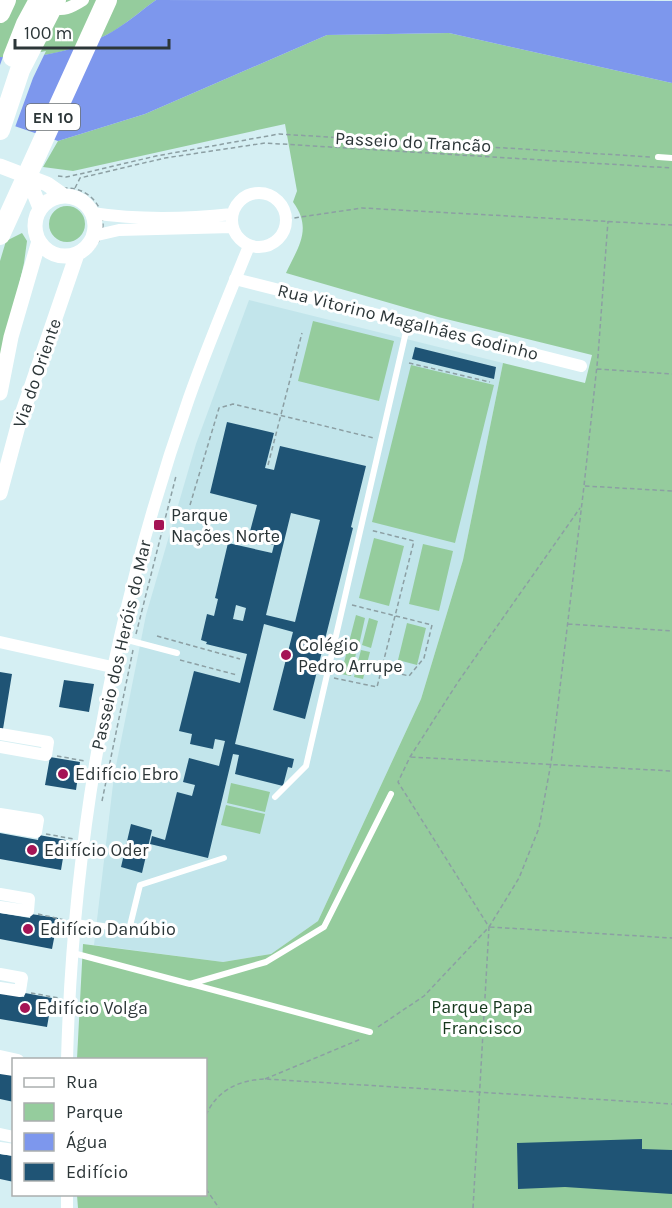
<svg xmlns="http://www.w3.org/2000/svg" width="672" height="1208" font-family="Karla,sans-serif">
<rect width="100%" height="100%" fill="#d5eff3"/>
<!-- built -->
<path fill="#c2e5eb" d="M249,300L503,363L463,560L421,699L318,921L271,954L223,962L94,945L114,776L146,615L196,444Z"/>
<!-- green -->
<path fill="#95cc9d" d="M0,0H156C142,10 128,22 114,31C80,50 38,60 0,57Z
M449,33L672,83V1208H78L77,1195L206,1194V1060L77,1059L83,944L223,962L271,954L318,921L421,699L463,560L503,363L585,383L592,355L438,317L286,273C298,247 313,229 293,202L297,191L285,124L73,171L43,167L58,141L145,114L327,35Z
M49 224a18 18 0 1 1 36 0a18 18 0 1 1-36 0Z
M22,233L27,241L24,263L0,369V261L6,241Z
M313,321L394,341L379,401L298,381Z
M411,365L494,385L455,543L372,522Z
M374,538L404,546L389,606L359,598Z
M423,544L453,551L439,611L409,604Z
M356,615L365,618L359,645L349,642Z
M369,618L378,621L371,648L362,645Z
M407,623L426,628L417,665L398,660Z
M348,647L357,649L351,676L341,674Z
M361,650L370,652L363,679L354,677Z
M231,783L270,792L265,812L227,803Z
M226,805L265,814L260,834L221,825Z"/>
<!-- water -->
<path fill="#7d97ed" d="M156,0L672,1V83L449,33L327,35L145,114L58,141L0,121V57C37,60 86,49 118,28C131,20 143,9 156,0Z"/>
<!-- pier -->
<path fill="#d5eff3" d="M46,51L33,78L14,130L0,125V65L4,54L20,56Z"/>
<!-- building -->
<path fill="#1f5475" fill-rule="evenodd" d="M415,347L496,367L494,379L412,359Z
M227,422L274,433L265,468L274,470L280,446L366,466L351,527L353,528L305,719L273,710L293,632L264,624L235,744L294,759L292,768L288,767L283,786L235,774L239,755L233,754L208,858L150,844L152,836L165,840L177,792L192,796L195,785L183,782L189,758L219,766L225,741L215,739L213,749L190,744L192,734L179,731L194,671L240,683L247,654L206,644L207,642L201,640L207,614L214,616L218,599L215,598L228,543L272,553L274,545L248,539L257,505L210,493ZM291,513L320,520L295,622L266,615ZM236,605L246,608L243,621L233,619Z
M0,672L12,674L3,729H0Z
M64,680L94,684L89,712L59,707Z
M50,757L80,762L76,790L45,785Z
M131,824L152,830L142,873L121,867Z
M0,833L38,840L39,835L66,840L61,870L0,859Z
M0,913L30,918L31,914L58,918L52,949L0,939Z
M0,993L24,997L25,993L52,998L47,1027L0,1019Z
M0,1073L14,1075V1102L0,1099Z
M642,1139V1149L672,1150V1194L565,1187L518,1189L517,1143Z
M0,1154L14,1156V1182L0,1179Z"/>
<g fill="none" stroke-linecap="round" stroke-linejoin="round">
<!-- path -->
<path stroke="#8c9fa3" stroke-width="1.5" stroke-dasharray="4.5 3" stroke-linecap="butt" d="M58,176L66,177L80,174L156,156L279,134L651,157
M31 224a36 36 0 1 1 72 0a36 36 0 1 1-72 0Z
M75,188L80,178L165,158L265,143L672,168
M287,219L362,208L672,225
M409,363L490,382
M597,369L672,374
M268,465L302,333
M585,486L672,491
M190,505L219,408L233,404L374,438
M352,605L432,625L424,658L409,676L384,670
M568,624L672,631
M136,634L176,476
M157,636L240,659
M180,660L237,675
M334,678L377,687L414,541L370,530
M57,756L85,761
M411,757L672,771
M102,801L133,650
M46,834L74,839
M38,914L65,920
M490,927L672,938
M31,993L59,998
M378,1027L424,996L489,927L519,878L539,828L551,763L584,486L598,356L608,221
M265,1079L361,1039
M206,1115C217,1090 239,1080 265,1079L672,1104
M206,1189L219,1208
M473,1208L489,927L398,782L410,757L458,682L580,508"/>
<!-- service -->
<path stroke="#fff" stroke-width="6" d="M658,157L672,158
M120,638L177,653
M275,797L306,766L408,323
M76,922L129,930L140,885L224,858
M73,953L190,984L266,962L324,927L391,794
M191,984L370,1032"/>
<!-- minor -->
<path stroke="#fff" stroke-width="12" d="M49,6C62,13 72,7 83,0
M232 220a27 27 0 1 1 54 0a27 27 0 1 1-54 0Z
M92,213C138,220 186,219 232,214
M93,236L119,230L232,227
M235,279L581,366
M0,642L112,667
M0,734L48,742L46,755L0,747
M0,814L38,820L36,832L0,826
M0,894L29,899L28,911L0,907
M0,974L22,978L20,991L0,988
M0,1056L18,1060
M67,1060C73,834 114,611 189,398C207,347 228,297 249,246
M0,1068L14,1070
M0,1134L14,1137
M0,1148L14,1150
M67,1194V1208"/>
<!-- tertiary -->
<path stroke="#fff" stroke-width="15" d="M0,166L47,184L64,196
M20,174L34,193L40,208
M35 226a30 30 0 1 1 60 0a30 30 0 1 1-60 0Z
M0,393L11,337L39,241
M0,493L18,426L77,254"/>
<!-- trunk -->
<path stroke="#fff" stroke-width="20" d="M0,13L6,0
M13,57L26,24L39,0
M0,130L20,70L56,0
M0,235L107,0"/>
</g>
<!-- markers -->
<g fill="#a51455" stroke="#fff" stroke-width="2">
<rect x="153" y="519" width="12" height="12" rx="3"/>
<circle cx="286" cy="655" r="6"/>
<circle cx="63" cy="774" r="6"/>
<circle cx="32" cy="850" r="6"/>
<circle cx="28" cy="929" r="6"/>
<circle cx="25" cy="1008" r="6"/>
</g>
<g text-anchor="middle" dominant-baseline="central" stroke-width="6" stroke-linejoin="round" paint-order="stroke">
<!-- shield labels -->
<rect fill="#fff" stroke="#6b7274" stroke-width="1.5" x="26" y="104" width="54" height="26" rx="4.5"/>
<g font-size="16" font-weight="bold" fill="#2c3638">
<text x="53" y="117">EN 10</text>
</g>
<!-- street labels -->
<g font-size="18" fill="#2c3638" stroke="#fff">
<text transform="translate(413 142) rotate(3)">Passeio do Trancão</text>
<text transform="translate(408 322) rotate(14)">Rua Vitorino Magalhães Godinho</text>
<text transform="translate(37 373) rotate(-71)">Via do Oriente</text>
<text transform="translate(121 645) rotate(-77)">Passeio dos Heróis do Mar</text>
</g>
<!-- poi labels -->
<g font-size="18" fill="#2c3638" stroke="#fff" text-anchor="start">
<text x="171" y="515">Parque<tspan x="171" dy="21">Nações Norte</tspan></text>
<text x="298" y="645">Colégio<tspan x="298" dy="21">Pedro Arrupe</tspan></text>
<text x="75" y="774">Edifício Ebro</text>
<text x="44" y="850">Edifício Oder</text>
<text x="40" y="929">Edifício Danúbio</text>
<text x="37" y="1008">Edifício Volga</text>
</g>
<!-- park labels -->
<g font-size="18" fill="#15381c" stroke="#fff">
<text x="482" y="1007">Parque Papa<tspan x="482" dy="21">Francisco</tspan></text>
</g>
</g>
<!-- legend -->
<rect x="12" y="1058" width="195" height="138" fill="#ffffff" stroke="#abafaf" stroke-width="1.5"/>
<rect x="24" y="1078" width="30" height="9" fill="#ffffff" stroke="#abafaf" stroke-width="1.5"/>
<text x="66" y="1088" font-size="18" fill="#2c3638">Rua</text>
<rect x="24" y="1103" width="30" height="18" fill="#95cc9d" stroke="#abafaf" stroke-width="1.5"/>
<text x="66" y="1118" font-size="18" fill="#2c3638">Parque</text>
<rect x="24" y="1133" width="30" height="18" fill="#7d97ed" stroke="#abafaf" stroke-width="1.5"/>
<text x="66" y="1148" font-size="18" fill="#2c3638">Água</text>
<rect x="24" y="1163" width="30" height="18" fill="#1f5475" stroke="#abafaf" stroke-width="1.5"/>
<text x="66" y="1178" font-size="18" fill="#2c3638">Edifício</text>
<!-- scale -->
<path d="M15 39v9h154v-9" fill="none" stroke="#2c3638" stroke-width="3"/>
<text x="24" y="39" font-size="18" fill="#2c3638" stroke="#ffffff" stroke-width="4.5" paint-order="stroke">100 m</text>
</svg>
